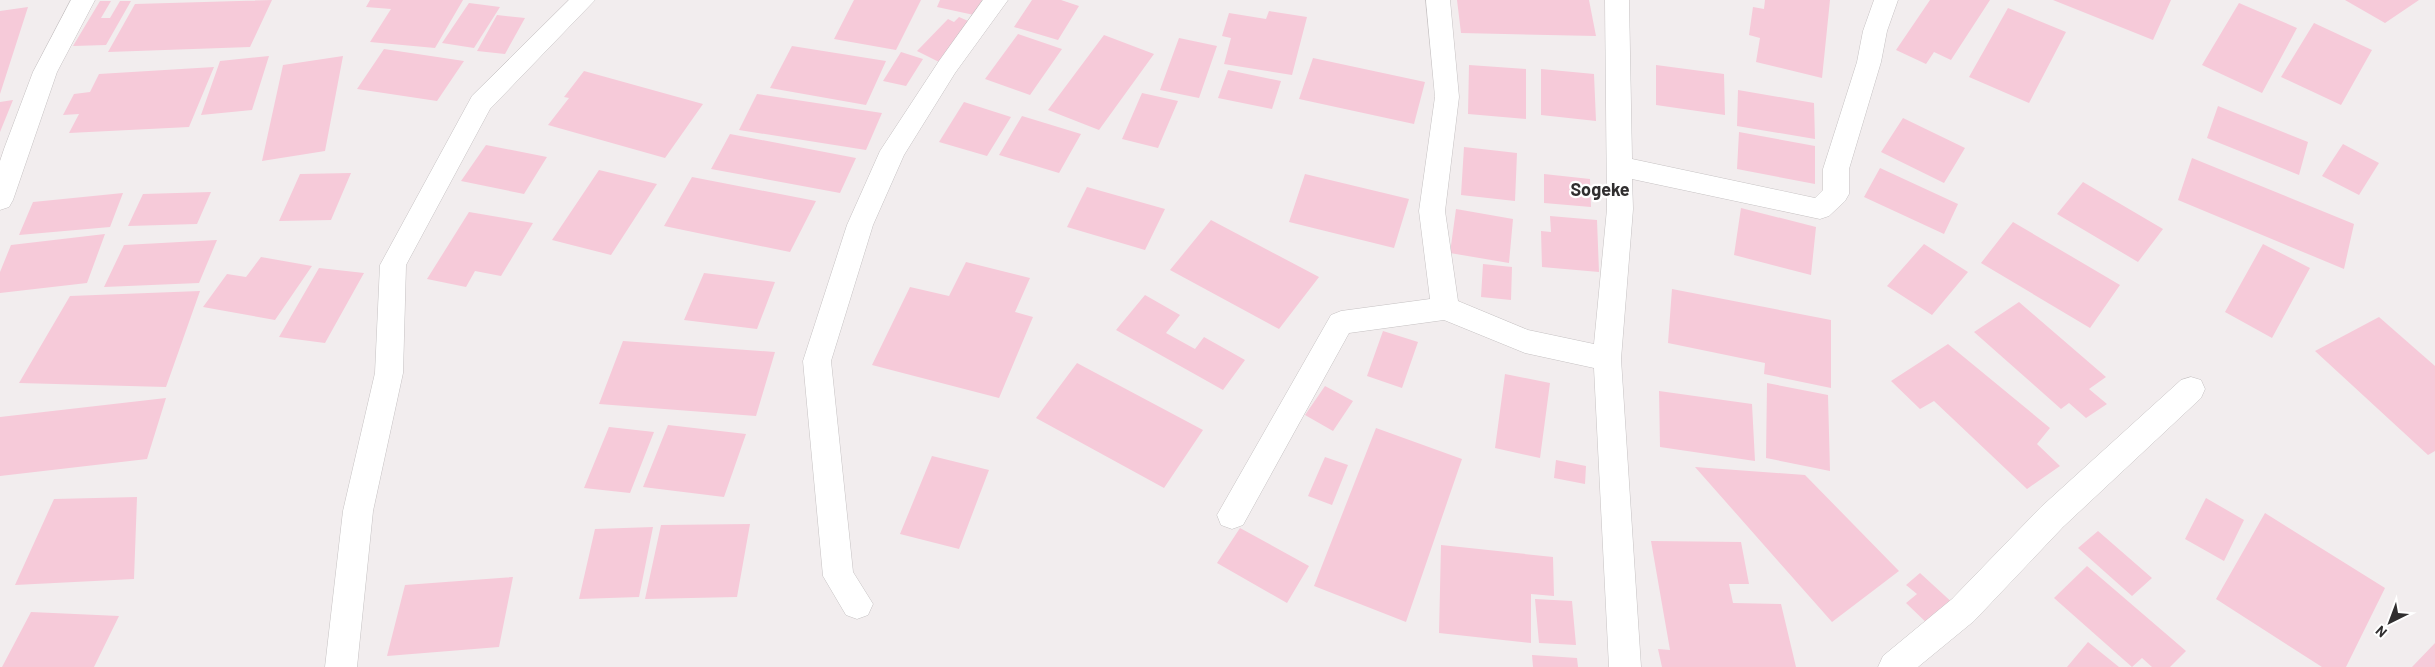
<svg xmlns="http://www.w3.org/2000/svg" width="2435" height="667" font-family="Barlow,sans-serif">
<rect width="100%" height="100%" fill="#f2edee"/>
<!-- building -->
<path fill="#f6cad9" d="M272,0L250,47L108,52L135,4Z
M370,0H463L435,48L370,42L391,9L366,7Z
M854,0H921L896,50L834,39Z
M940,0H982L974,15L937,7Z
M1032,0H1061L1079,6L1058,40L1014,27Z
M1457,0H1589L1596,36L1461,33Z
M1765,0H1830L1822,78L1756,62L1760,38L1749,35L1753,7L1764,9Z
M1930,0H1990L1951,60L1934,52L1926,64L1896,50Z
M2053,0H2171L2153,40Z
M2345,0H2419L2385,23Z
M100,1H111L101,18H110L120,1H131L106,45L73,46Z
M469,3L500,7L474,48L442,43Z
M2239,3L2297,28L2262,93L2202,65Z
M28,7L0,94V11Z
M2008,8L2066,32L2029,103L1969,77Z
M1269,11L1307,17L1292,75L1224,64L1231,38L1222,36L1229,13L1266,19Z
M497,15L525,18L505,54L477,51Z
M959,17L975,24L939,62L917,51L948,19L954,22Z
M2314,23L2372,50L2341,105L2281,77Z
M1018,34L1062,49L1030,95L985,79Z
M1104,35L1154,54L1099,130L1048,110Z
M1179,38L1217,46L1199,98L1160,90Z
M792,46L886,61L866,105L770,88Z
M384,49L464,61L437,101L357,89Z
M901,52L923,59L906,86L883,81Z
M269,56L252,110L201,115L220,61Z
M343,56L325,151L262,161L283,65Z
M1313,58L1425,82L1414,124L1299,99Z
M1469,65L1526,69V119L1468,114Z
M1656,65L1724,74L1725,115L1656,105Z
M214,67L189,127L69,133L79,114L63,115L74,94L90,92L99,74Z
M1541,69L1594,74L1596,121L1541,115Z
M1228,70L1281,81L1272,109L1218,98Z
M584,71L703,104L665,158L548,125L569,98L564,97Z
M1738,90L1814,103L1815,139L1737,126Z
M1142,93L1178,101L1158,148L1122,139Z
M757,94L882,113L866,150L739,130Z
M13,100L0,132V102Z
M964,102L1011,117L987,156L939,142Z
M2218,106L2308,142L2299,175L2207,138Z
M1022,116L1081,134L1059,173L999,155Z
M1903,118L1965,148L1944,183L1881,152Z
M1739,132L1815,146V184L1737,169Z
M730,134L856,158L840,193L711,169Z
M2343,144L2379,163L2359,195L2322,176Z
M486,145L547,157L524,194L461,181Z
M1464,147L1517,153L1515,201L1461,195Z
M2192,158L2354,224L2344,269L2178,200Z
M1880,168L1958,204L1944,234L1864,197Z
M599,170L657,184L611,255L552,240Z
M351,173L331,220L279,221L300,174Z
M1305,174L1409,199L1394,248L1289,222Z
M1544,174L1590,179L1591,207L1544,203Z
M692,177L816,201L790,252L664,226Z
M2083,182L2163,229L2138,262L2057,214Z
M1087,187L1165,209L1145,250L1067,227Z
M211,192L197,224L128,226L143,194Z
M123,193L110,227L19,235L33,202Z
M1741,208L1816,227L1811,275L1734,255Z
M1456,209L1513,219L1509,263L1450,253Z
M469,212L533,223L501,276L475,271L466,287L427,279Z
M1550,216L1597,220L1599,272L1542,267L1541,231L1551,232Z
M1211,220L1319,277L1279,329L1170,270Z
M2013,222L2120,285L2090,328L1981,263Z
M105,234L87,283L0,293V272L11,245Z
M217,240L199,283L104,287L124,245Z
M1924,244L1968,272L1932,315L1887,286Z
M2263,244L2310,268L2272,338L2225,312Z
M261,257L312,266L275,320L203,307L227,274L246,277Z
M966,262L1030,278L1015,312L1033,317L999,398L872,365L910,287L949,296Z
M1483,264L1512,267L1511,300L1481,297Z
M319,268L364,273L325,343L279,337Z
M704,273L775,282L757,329L684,320Z
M1672,289L1831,320V388L1764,374L1765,363L1668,343Z
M200,291L166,387L19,383L70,296Z
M1145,295L1180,315L1166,333L1195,349L1204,337L1245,360L1223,390L1116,330Z
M2019,302L2106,377L2089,389L2107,404L2086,418L2069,403L2061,409L1974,332Z
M2379,317L2435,366V451L2428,455L2315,351Z
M1383,331L1418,342L1402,388L1367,376Z
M623,341L775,352L756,416L599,404Z
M1948,344L2050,428L2037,444L2060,466L2027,489L1934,401L1920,409L1891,381Z
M1077,363L1203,430L1164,488L1036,418Z
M1505,374L1550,383L1540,458L1495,448Z
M1767,383L1828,395L1830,471L1766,458Z
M1325,386L1353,401L1333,431L1305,415Z
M1659,391L1752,404L1755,461L1660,447Z
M166,398L147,459L0,476V417Z
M668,425L746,434L724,497L643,487Z
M609,427L654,432L630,493L584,488Z
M1376,428L1462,459L1406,622L1314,586Z
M932,456L989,470L959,549L900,534Z
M1325,457L1348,465L1332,505L1308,496Z
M1556,460L1586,466L1585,484L1554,478Z
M1695,467L1805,475L1899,571L1832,622Z
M137,497L134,579L15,585L54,499Z
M2206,498L2244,520L2224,561L2185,539Z
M2265,513L2385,588L2346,667H2322L2216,599Z
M750,524L737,597L645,599L661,525Z
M653,527L639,597L579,599L595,529Z
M1240,528L1309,566L1287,603L1217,563Z
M2098,531L2152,578L2132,596L2078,548Z
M1651,541L1741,542L1749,584H1729L1733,603L1781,604L1796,667H1662L1658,649L1670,650Z
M1441,545L1553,557L1554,596L1531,594V643L1439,633Z
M2087,566L2186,651L2170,667H2152L2142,658L2132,667L2054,598Z
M1920,573L1956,606L1932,628L1906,603L1917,594L1906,585Z
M513,577L499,647L387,656L405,585Z
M1535,599L1572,601L1576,645L1539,643Z
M31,612L119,616L94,667H2Z
M2088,642L2119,667H2067Z
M2435,643V667H2412Z
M1532,655L1577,658L1578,667H1533Z"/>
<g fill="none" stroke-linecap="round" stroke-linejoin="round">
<!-- minor casing -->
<g stroke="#c6c2c3" stroke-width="1">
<path id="minor" d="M71,0H95L57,72L13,200L9,207L0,210V161L4,149L33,72Z
M569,0H595L490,109L406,265L403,373L373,511L357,667H325L343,511L375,373L380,265L472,96Z
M983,0H1008L955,73L904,155L873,225L831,361L853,572L873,604L868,615L857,619L846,615L823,576L803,361L847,225L880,151L939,61Z
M1426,0H1450L1459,97L1445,211L1458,301L1528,330L1594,344L1607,209L1605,0H1629L1632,159L1815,198L1823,190V169L1857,62L1863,31L1874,0H1898L1887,31L1881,62L1849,169V194L1845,201L1829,216L1820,219L1632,179L1633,209L1621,359L1641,667H1609L1594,368L1525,353L1444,320L1349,333L1243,525L1232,529L1221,525L1217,515L1331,315L1341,311L1430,299L1419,211L1435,97Z
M2191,377L2201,380L2205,389L2201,398L2063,527L1974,621L1918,667H1878L1883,656L1952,599L2041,507L2181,380Z"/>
</g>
<!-- minor -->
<use href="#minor" fill="#fff" fill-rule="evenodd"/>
</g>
<g text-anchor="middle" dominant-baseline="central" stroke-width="4.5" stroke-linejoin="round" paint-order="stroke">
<!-- quarter labels -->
<g font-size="18" font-weight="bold" fill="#302e2f" stroke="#fff">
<text x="1600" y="189">Sogeke</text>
</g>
</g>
<!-- north arrow -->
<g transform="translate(2390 622) rotate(222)" stroke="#ffffff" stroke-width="4" paint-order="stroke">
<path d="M0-4L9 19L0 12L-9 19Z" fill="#302e2f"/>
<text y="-8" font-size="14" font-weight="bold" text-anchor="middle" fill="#302e2f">N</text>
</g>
</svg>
